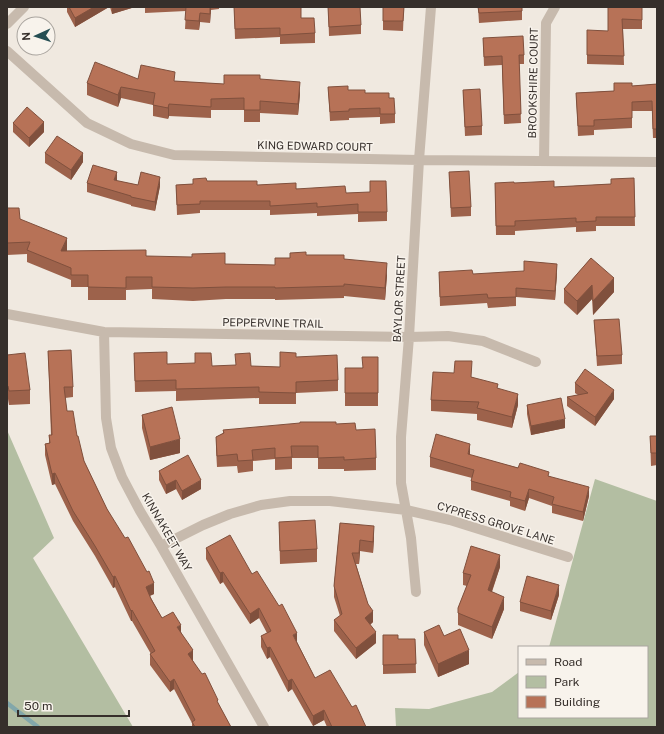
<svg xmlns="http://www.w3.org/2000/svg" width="664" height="734" font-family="'Public Sans',sans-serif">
<rect width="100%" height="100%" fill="#f0e9e0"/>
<!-- green -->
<path fill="#b3bea2" d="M7,430L54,538L33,558L133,727H7Z
M595,479L657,501V727H396L395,708L429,709L492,692L519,672V717H647V647H549Z"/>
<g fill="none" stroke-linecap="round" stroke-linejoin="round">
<!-- stream -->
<path stroke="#82a7aa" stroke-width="4.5" d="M7,703L38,727"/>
<!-- minor -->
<path stroke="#c7baad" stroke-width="10" d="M7,24L24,7
M7,51L87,123L131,144L174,155L419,160L657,162
M544,161L546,23L555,7
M7,314L104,332L409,337L448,336L483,341L536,362
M104,332L106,418L111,448L122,477L140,511L161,546L264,727
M161,546L203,525L230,514L261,505L290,501H330L406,510L450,520L568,557
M416,592L411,538L401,483V437L409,337L419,160L431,7"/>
</g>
<!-- wall -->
<path fill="#9d624b" d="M67,7H109L75,27L67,12Z
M110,7H135L112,14Z
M145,7H219V9L211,10L210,23L200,22L199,30L185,29L186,11L145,13Z
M234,7L301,18L315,33V43L280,44V37L235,39Z
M328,7L361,25V34L329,36Z
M404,7L403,31L383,30V21Z
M478,7H522V20L479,23Z
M608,7H642V29H623L624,65L587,64V40L608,31Z
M483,38L524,55V64H519L521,123L504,124L502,65L484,66Z
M138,79L224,84L260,79L300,94L298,115L260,113V122H244V110H211V118L169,116L168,119L153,116V105L121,98L118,107L87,95V83Z
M614,83L632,86L657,84V138H653L652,111H632V128L594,130V135L578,136L576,93L614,91Z
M328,87L365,93L389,98L395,114V123L380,124V117L349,118V120L330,121Z
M463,90L482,126V135L465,136Z
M13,123L44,132L29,147L13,132Z
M45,153L83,162L71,180L45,163Z
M449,172L471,207V216L451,217Z
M634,178L635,226H596V231L576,232V227L515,231V235H496L495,183H514L554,187L611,184Z
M117,181L138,185L160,186L155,211L131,206V205L87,192V183Z
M207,181L346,193L387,212V221L358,222V214L317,216V213L270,215V210H200V213L177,215L176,185L193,184Z
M7,208L20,219L67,251H66L146,256L225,264L275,265L290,258L306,255L344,259L387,275L385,300L344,296V298L275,300V299H226L193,301L152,299V289L126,290V300H88V287H71V280L27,262V254L7,255Z
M591,258L614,292L593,315L592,299L577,315L564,303V289Z
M439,272L473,274L557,273L555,300L516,297V306L488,308L487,303L440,306Z
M594,320L622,355V364L597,366Z
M48,351L73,387V397L65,398L67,411L77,436L84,461L107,509L154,594L150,596L162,618L181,632L193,660V661L218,703L231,727H192V723L174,689L170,692L150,665V654H151L132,621H131L115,587L113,588L95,556L73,521L55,484L52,485L45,455V444L49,443V435H51Z
M134,353L167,364L212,366L280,367L296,357L338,380V391L296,393V404H259V398L176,401V391L135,392Z
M7,355L30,390V404L9,405L8,399L7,400Z
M378,357V406H345V368H362Z
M472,377L498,389L518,405L512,428L477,420V414L431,411V400Z
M575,383L614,399L595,426L567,406V397L578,395L575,393Z
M527,405L565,428L531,435L527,414Z
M142,415L180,453L150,460L142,428Z
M336,424L356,430L376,458V470L344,471V469H318V458H292V469L275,470V459L253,461V471L238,473L237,466L217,467L216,449V437L223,433V430Z
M650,436H657V465L651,466Z
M470,453V455L549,476L589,496L583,521L552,513V506L529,498L525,511L510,506V501L471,490V481L472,478L430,467V457Z
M159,471L201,489L182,500L176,489L166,494L159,480Z
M279,522L317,549V562L280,564Z
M340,523L374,537L373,553L360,551L359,564H356L373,622L370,625L376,643L356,659L334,631V620L340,616L334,597V586Z
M206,548L252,574L297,642L315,678L352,707L366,727H327L324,720L313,726L292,689L288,692L270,657L267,659L261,647V636L267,633L259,618L250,624L223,582L220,584L206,559Z
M500,567L492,592L504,609L492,639L458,625V608L467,586L463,585V573Z
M559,595L551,620L520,611V602Z
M424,632L444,636L469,664L438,677L424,645Z
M383,635L398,639H415L416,673L383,674Z"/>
<!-- shaded-wall -->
<path fill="#80503d" d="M94,7H109L75,27V18Z
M112,7H135L112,14Z
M210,7H211L210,23Z
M200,13V22L199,30V21Z
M300,82V94L298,115V104Z
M121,87V98L118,107V95Z
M8,94V103L7,105V95Z
M169,104V116L168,119V108Z
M44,122V132L29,147V138Z
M83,153V162L71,180V170Z
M117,172V181L114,180Z
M160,177V186L155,211V202Z
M67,238V251L61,264V251Z
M387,263V275L385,300V288Z
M557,264V273L555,300V291Z
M614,278V292L593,315V301Z
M592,285V299L577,315V301Z
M614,390V399L595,426V417Z
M518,394V405L512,428V417Z
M565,419V428L531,435V426Z
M180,439V453L150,460V447Z
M470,444V453L468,464V454Z
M55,473V484L52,485V474Z
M176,480V489L166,494V485Z
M201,480V489L182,500V491Z
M589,487V496L583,521V512Z
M529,489V498L525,511V501Z
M374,526V537L373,553V542Z
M360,540V551L359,564V553Z
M500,555V567L488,602V590Z
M223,572V582L220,584V573Z
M115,576V587L113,588V577Z
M154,583V594L146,597V587Z
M559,585V595L551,620V611Z
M504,597V609L492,639V627Z
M259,608V618L250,624V614Z
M132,610V621H131V611Z
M373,611V622L365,629V618Z
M181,625V635L177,627Z
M376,632V643L356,659V648Z
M297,633V643L293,635Z
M270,647V657L267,659V648Z
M193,650V660L188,665V654Z
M469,650V664L438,677V664Z
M174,679V689L170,692V682Z
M292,679V689L288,692V681Z
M324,710V720L313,726V716Z"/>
<!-- building -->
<path fill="#b77257" stroke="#80503d" d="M69,7H94L75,18Z
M186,7H210V14L200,13L199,21L185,20Z
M234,7H301V18H314L315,33L280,35V28L235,29Z
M328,7H360L361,25L329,27Z
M383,7H404L403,21H383Z
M478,7H522V11L479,13Z
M608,7H642V20L622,19L624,56L587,55V30L608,31Z
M523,36L524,55H519L521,114L504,115L502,56L484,57L483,38Z
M95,62L138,79L141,65L175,72L174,81L224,84V75H260V79L300,82L298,104L260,101V110H244V98L211,99V107L169,104L168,108L153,105L155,93L121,87L118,95L87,83Z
M614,83H632V86L657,84V129H653L652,101L632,102V118L594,120V126H578L576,93L614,91Z
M348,86V90H365V93H389V98H394L395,114H380V108L349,109V111L330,112L328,87Z
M480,89L482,126L465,127L463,90Z
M27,107L44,122L29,138L13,123Z
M57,136L83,153L71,170L45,153Z
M93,165L117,172L114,180L138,185L141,172L160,177L155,202L131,197V196L87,183Z
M469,171L471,207L451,208L449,172Z
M206,178L207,181H257V185L296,183V189L345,186L346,193L370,192V181H386L387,212H358V204L317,207V203L270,206V201H200V204L177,205L176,185L193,184V179Z
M634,178L635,217H596V221L576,222V218L515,221V226H496L495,183L514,182V183L554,181V187L611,184V179Z
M7,208H19L20,219L67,238L61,251L146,250V256L192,257V254L225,253V264L275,265V258H290V253L306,252V255H344V259L387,263L385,288L344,284V286L275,288V287H226L193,288L152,287V277H126V288L88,287V275H71V268L27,250L30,242L7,243Z
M591,258L614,278L593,301L592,285L577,301L564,289Z
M524,261L557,264L555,291L516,288V297L488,298L487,294L440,297L439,272L472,270L473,274L524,271Z
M619,319L622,355L597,356L594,320Z
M71,350L73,387H64L67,411H73L77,436H78L84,461L107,509L125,538L128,537L147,572L149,571L154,583L146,587L151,599L162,618L173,612L181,625L177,627L193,650L188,654L202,674L205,673L218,700L217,701L231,727H195L192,722L195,720L174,679L170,682L150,654L155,651L132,610L131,611L115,576L113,577L95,546L73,511L55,473L52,474L45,444L50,443L49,435H52L48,351Z
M167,352V364L195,363V353H211L212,366L236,365L235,354L250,353L251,366L280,367V352L296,353V357L337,355L338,380L296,382V393L259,392V387L176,389V380L135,381L134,353Z
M25,353L30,390L9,391L8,386H7V355Z
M362,357H378V393H345V368H363Z
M455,361H472L471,377L498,384L497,388L518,394L512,417L477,408L479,402L431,400L433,372L454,373Z
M585,369L614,390L595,417L567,397L588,393L575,383Z
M561,398L565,419L531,426L527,405Z
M172,407L180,439L150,447L142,415Z
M300,422H336V424L355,423L356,430L375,429L376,458L344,460V457L318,458V446H291L292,457L275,458V448L252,450L253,460L238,461L237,454L217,456L216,437L224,433L223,430L300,423Z
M436,434L470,444L468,454L518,468L520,463L549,472L548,476L589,487L583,512L552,504L554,497L529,489L525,501L510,497L511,492L471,481L474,470L430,457Z
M650,436H657V453H651Z
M188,455L201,480L182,491L176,480L166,485L159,471Z
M315,520L317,549L280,551L279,522Z
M340,523L374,526L373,542L360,540L359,553H352L368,604L373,611L365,618L376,632L356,648L334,620L342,614L334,586Z
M230,535L252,574L257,571L279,606L282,604L297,633L293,635L315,678L330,670L352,707L356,705L366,727H332L324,710L313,716L292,679L288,681L270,647L267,648L261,636L271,631L259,608L250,614L223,572L220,573L206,548Z
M471,546L500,555L488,590L504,597L492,627L458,613V608L471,575L463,573Z
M527,576L559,585L551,611L520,602Z
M439,625L444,636L460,629L469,650L438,664L424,632Z
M383,635H398V639H415L416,664L383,665Z"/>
<g text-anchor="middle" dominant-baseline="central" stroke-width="3" stroke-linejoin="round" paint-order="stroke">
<!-- street labels -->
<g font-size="11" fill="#362f2b" stroke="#f8f3ec">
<text transform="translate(533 83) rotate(-89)">BROOKSHIRE COURT</text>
<text transform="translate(315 146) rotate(1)">KING EDWARD COURT</text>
<text transform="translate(399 299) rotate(-87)">BAYLOR STREET</text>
<text transform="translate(273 323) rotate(1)">PEPPERVINE TRAIL</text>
<text transform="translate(496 523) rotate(17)">CYPRESS GROVE LANE</text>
<text transform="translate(167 532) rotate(60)">KINNAKEET WAY</text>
</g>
</g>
<!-- border -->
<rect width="664" height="734" fill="none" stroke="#362f2b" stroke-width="16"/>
<!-- legend -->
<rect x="518" y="646" width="130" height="72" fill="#f8f3ec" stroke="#aaa59f"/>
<rect x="526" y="659" width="20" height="6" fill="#c7baad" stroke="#aaa59f"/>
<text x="554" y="666" font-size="12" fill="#362f2b">Road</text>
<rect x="526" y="676" width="20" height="12" fill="#b3bea2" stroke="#aaa59f"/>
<text x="554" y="686" font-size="12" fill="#362f2b">Park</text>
<rect x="526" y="696" width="20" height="12" fill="#b77257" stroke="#aaa59f"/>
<text x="554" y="706" font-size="12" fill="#362f2b">Building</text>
<!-- north arrow -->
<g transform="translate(36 36) rotate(267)"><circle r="19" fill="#f8f3ec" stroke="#aaa59f"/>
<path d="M0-3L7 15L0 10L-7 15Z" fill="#254e53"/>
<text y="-6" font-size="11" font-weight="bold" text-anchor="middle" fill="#362f2b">N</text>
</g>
<!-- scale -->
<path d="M18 710v6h111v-6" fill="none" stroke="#362f2b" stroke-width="2"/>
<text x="24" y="710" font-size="12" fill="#362f2b" stroke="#f8f3ec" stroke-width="3" paint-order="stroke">50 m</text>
</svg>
